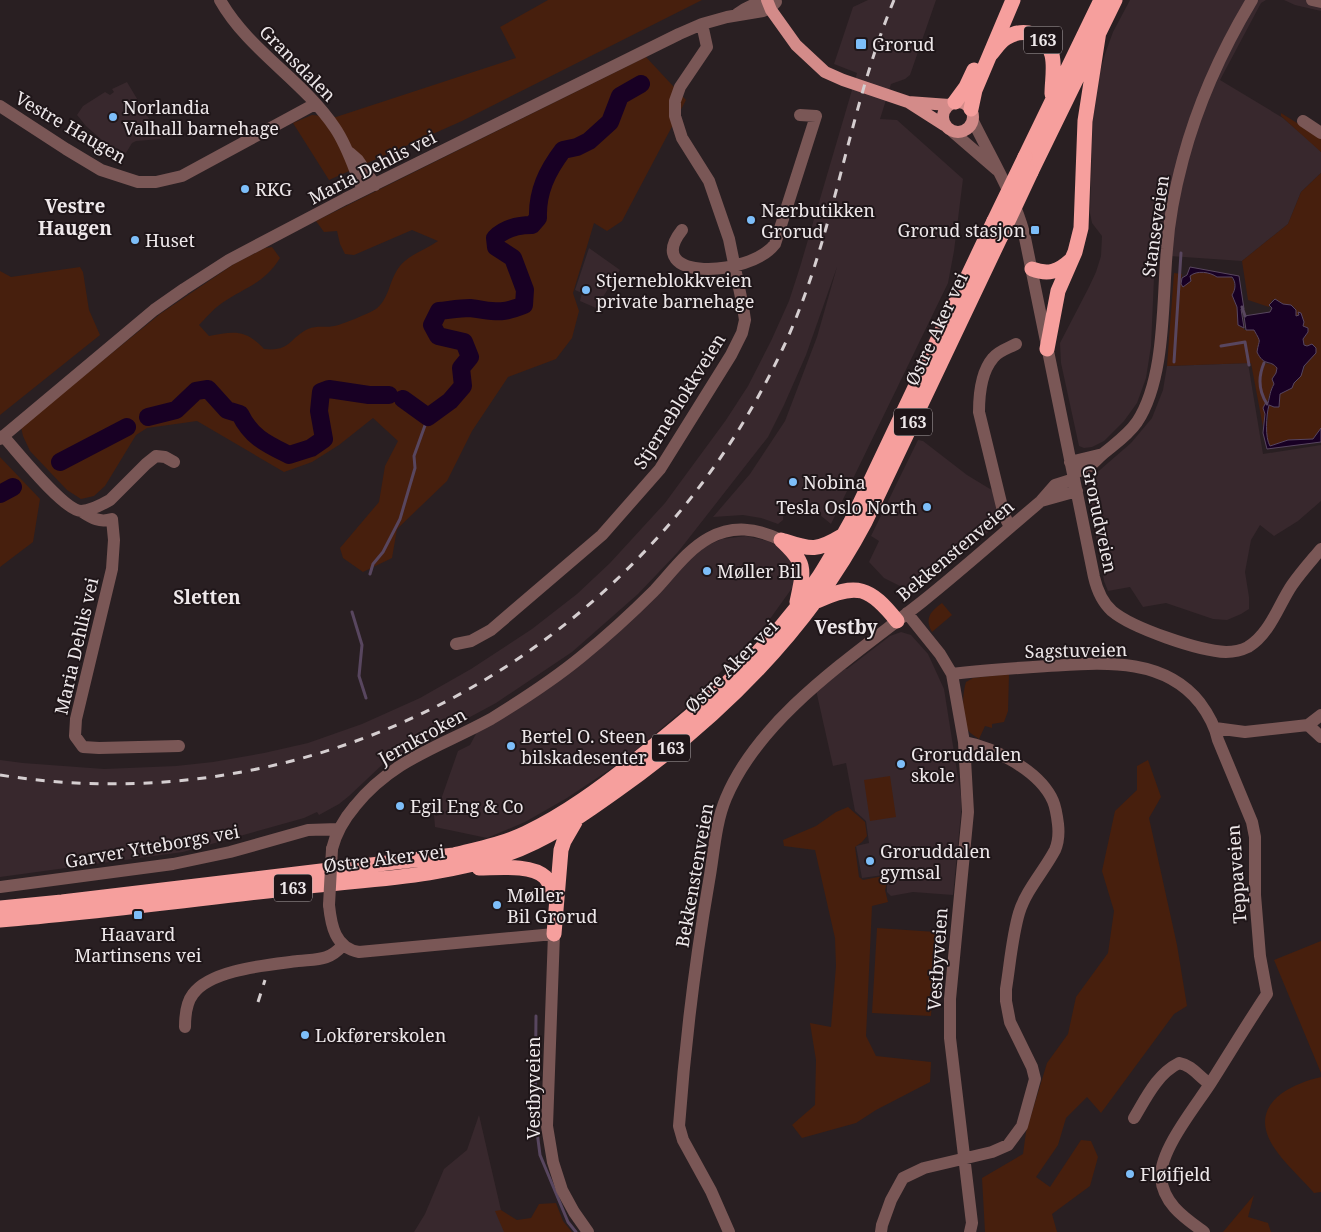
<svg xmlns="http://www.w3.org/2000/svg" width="1321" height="1232" font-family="'Noto Serif',serif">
<rect width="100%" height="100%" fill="#291f22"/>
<!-- built -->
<path fill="#38282d" d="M868,0H936L910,75L905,79L891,84L880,119L897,120L963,179L954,251L948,283L831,524L809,506L798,504L788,505L783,513V520L778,524L761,518L743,515L713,517L750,474L785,421L817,337L837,267L806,355L784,405L768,437L678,552L638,594L572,652L496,703L383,764L349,796L339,804L319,815L317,812L304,818L183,852L0,877V760L23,763L104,769L176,766L213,762L264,753L308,743L362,724L420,698L471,669L532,629L577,594L610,563L665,503L726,420L748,386L771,341L789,301L800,267L857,73L834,64L853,7Z
M1130,0H1266L1261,3L1220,80L1283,118L1318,148L1321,152V173L1301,192L1288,224L1242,261L1155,255L1151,346L1146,378L1137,403L1124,421L1104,441L1092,447L1084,448L1079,446L1061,363L1060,343L1089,287L1096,272L1101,256L1102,236L1092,223L1090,213L1093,107L1096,87L1105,54L1113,32Z
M1284,0H1321V11L1295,5Z
M127,82L161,139L136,141L132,143L126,153L111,148L86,126L77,115L83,106L105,92L110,95L114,92L112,89Z
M589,248L620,270L596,308L580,301L582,293L575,290Z
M1248,363L1263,454L1321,445V501L1298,521L1274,536L1260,525L1251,540L1245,572L1249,597V609L1241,614L1227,620L1213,619L1166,603L1143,607L1130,587L1108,591L1104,581L1086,482L1131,443L1152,418L1163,390L1167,366Z
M918,440L923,441L967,475L995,492L1001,514L997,525L914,593L884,578L869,562L879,541L871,536Z
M746,536L768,541L778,546L793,558L795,584L767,623L689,705L624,760L567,798L525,822L487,838L435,827L434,814L436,816L439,815L438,808L458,751L470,745L477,732L500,719L706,546L722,539Z
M901,632L911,635L928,654L944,689L961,796V813L953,895L913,892L891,896L887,892V885L892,881L890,874L862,878L856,846L869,843L866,821L855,811L846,763L833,766L816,690L843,668L847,669L890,636Z
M479,1115L506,1232H414L425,1214L444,1169L467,1150Z"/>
<!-- green -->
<path fill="#471f0d" d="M548,0H702L462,121L329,180L293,123L312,115L336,117L516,58L500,27Z
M646,57L686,100L622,221L607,231L594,223L573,293L579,311L572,338L556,359L508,377L472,431L447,481L397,529L392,558L363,572L343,558L340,548L379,502L385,466L398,441L373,418L339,445L312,462L284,472L197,421L147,428L136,435L105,486L94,496L81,499L67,490L30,451L23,436L21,427L160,314L234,264L265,248L272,247L280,258C264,284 245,287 222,303C213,309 206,318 199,325L209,336C234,331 246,329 264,349C291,352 289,338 308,329C317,325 325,328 334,326C341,325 370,313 376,309C388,300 389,284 396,272C405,255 424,251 438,241L412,230L354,255L345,254L340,244L337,231L324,232L316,221Z
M1281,113L1321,138V152L1281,116Z
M1321,173V428L1313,439L1288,440L1270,446L1265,432C1269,423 1267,414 1269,405L1276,407L1280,399V394L1292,388C1294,382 1299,379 1302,374C1305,367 1306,362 1313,357L1307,346L1305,345L1303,339L1308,332L1303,326L1299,315L1296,316V310L1293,306L1283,304L1275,299L1272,300L1269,307L1248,300L1242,261L1288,224L1301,192Z
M80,267L83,272L89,310L100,335L0,415V271L11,277Z
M1199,272L1213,274L1217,277H1231C1238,285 1232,292 1234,300C1234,303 1237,305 1237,308C1239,315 1237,320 1240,327L1244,328V330H1254L1259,336L1261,343L1258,347L1264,363L1275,365L1277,368L1276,373L1272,379L1274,384C1268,393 1264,416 1263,427L1251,363L1167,366L1174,273L1182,274L1181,284L1193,273Z
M0,457L40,499L33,542L0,567Z
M942,603L952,615L932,632C924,618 931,611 942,603Z
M1009,674L1008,711L1004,722L992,724V728L985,726L979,739C975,736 969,733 967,728C962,716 962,694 966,682L973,678Z
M1148,760L1161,797L1149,818L1177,945L1187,1006L1174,1014L1101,1113L1087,1097L1066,1118L1058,1145L1036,1177L1050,1187L1081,1140L1091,1141L1098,1157L1090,1186L1052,1214L1057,1232H985L982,1178L1023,1154L1026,1132L1047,1063L1068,1034L1076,997L1108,953L1114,911L1102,871L1115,811L1137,790V766Z
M890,776L896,817L870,821L864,780Z
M848,807L865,822L867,836L862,842L855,847L859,877L863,880L883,876L888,879L885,890L888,902L872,906L866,1036L876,1056L931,1062L930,1082L876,1110L856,1123L802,1138L792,1125L815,1105L816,1060L810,1023L831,1027L836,966L835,938L815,850L784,846L783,840L816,826L836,812Z
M877,928L936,932L931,1016L872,1013Z
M1321,941V1073L1274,960Z
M1321,1077V1192L1314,1193C1302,1179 1283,1162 1273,1146C1248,1106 1287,1085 1321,1077Z
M1254,1195L1248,1217L1268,1223L1271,1232H1223Z
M556,1203L563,1221L572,1232H504L495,1211L501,1210L517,1220L531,1218L539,1204Z"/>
<!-- water -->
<path fill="#180024" stroke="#58465f" d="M1190,267L1239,276L1244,309H1241L1244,328L1238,325L1237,307L1232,295C1236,289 1236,282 1232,277H1217C1210,272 1197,270 1190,276L1191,281L1183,287L1181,284L1182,278L1187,275Z
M1275,299L1283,304L1291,305L1296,310V316L1299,315L1298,312L1301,313L1304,322L1303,326L1308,328V332L1303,339L1304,345L1307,346L1312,344L1316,348V353L1304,366L1301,376L1294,383L1292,388L1280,394L1279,407H1274L1269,405C1266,416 1265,438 1270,446L1288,440L1313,439L1321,428V442L1267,449L1263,433L1265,414L1263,408L1266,402L1268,403C1270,396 1270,391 1274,384L1272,379L1276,373L1277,368C1270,359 1264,367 1257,352C1259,338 1262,344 1254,330H1246L1244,316L1270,312L1272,308L1269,305Z"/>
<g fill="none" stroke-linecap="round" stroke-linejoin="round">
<!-- stream -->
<path stroke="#58465f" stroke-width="3" d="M1242,307L1245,316
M1221,346L1245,342L1249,365
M1174,362L1181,253
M1264,363C1258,377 1258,390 1267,404
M370,574L373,564L383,552L400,519L415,468L414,456L428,417
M352,612L362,645L359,676L366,698
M536,1016L535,1116L540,1155L568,1222L576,1232"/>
<!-- river -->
<path stroke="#180024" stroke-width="18" d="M403,399L428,417L450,401L463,386L461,368L470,357L464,342L438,336L432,325L439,311C449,310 460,308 470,308C495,311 499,315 524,305L525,290L513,258L496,247L495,238C505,228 518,225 532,225L538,218C537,192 547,171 563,150L577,147L589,141L610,122L620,96L641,84
M148,417L176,410L196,391L208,389L227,410L240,414C251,437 267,444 289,455L311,448L324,439L319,411L321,392L329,389L369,395H389
M60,462L127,427
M0,494L13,487"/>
<!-- minor -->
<path stroke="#7a5756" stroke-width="12" d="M220,0C248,50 303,80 335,128C348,147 354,169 363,190
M1312,0L1321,2
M0,106L66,149L101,170L138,182H156L182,176L315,104
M973,121C991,158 1013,193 1024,233L1094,577C1097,590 1102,602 1112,611C1132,628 1199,651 1226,652C1233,652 1242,650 1248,647C1270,634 1279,604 1292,585C1301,572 1311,561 1321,549
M1303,121L1321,133
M953,132L997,170
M350,153L358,160L375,185
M682,230C641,282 750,277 775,244L816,116L800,115
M3,436C17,451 63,510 81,511C90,511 103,504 110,500L146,464L156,456L165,457L174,462
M0,439L154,310L184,289L229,260L345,199L679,34L702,24L727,17L763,11L770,8L776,2C761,0 748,6 737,14
M1070,462L1103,454
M1073,473C1093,467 1090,465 1104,453C1116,443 1128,435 1137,422C1166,378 1162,301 1167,249C1169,219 1175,189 1183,159C1198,103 1222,50 1252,0
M1041,501L1077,491
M81,511C92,518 99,523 112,519L114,540L112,569L76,719L75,736L83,747L99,748L179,746
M1010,527L1004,515L979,412C979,394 981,372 993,358C998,351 1009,348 1016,344
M907,613L940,654L952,674L964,742L968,812L950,999V1038L972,1223L970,1232
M456,644L471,641L491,630L602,535L660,469L731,355L742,333L745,320L743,307L729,239L709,181L682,138L675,116V101L680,87L707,47L702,24
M952,674C984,670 1016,668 1047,666C1101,663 1163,656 1200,703C1209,715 1215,726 1218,740L1252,822L1255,837V895L1260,956L1267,994C1247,1024 1229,1054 1210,1084C1195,1107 1160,1150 1161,1177C1163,1204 1185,1218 1204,1232
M1308,725L1321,737
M1215,728L1245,732L1308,725L1321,715
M332,849C336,832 344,819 355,806C393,759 440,747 491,719C522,700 553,680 581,657C607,636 631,614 654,591C671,573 687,550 709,538C733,525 756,528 781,540
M0,887L173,864L230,852L308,830L338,829
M329,905C331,925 335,948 359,952L554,934L547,1126L553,1162L562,1190L574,1212L588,1232
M185,1027C185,1016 186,1003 193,994C211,969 269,965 298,961C318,959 329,961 343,945
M1134,1118C1146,1098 1157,1074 1179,1063C1192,1065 1199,1077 1210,1084
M729,1232L711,1191L683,1140L679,1126C685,1045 695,962 709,881C714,854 715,824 726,798C761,715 855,655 923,601C963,569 1002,534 1041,501L1055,485L1074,479
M881,1232L882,1225L891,1200L903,1178L924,1168L992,1152L1008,1145L1022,1126L1035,1079L1032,1067L1010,1022L1006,1001V989C1010,964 1012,937 1019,913C1026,890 1044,871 1055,850C1059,841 1059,833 1058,824C1057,816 1056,808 1053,801C1040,771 995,748 964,742"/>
<!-- major -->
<path stroke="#d38b89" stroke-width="12" d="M767,0L771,10L796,45L825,72L843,80L908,102L944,125
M943 117a15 15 0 1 1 30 0a15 15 0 1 1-30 0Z
M908,102L949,105"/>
<!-- highway -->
<path stroke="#f69f9d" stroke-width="15" d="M990,55C995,50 999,42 1006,38C1023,27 1047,33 1052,55C1055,67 1052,81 1052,94
M955,102L966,87L974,70
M971,109L975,90L1013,0
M1025,157L1101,0
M1031,172L1115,0
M1032,269C1048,275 1058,272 1071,260
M1047,349L1058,291L1075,252L1081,228L1085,121L1099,31
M781,540C807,564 804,569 797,602
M785,541C812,550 817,551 842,536
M817,601C857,582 870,587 897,621
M479,868C497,868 531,864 545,877C550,883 553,891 556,898
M0,908L62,902L454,855C478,849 503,844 526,833C566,814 602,787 636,760C704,707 772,648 820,575C832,556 843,536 854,516L994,221
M0,920C101,912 201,898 302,887C370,879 442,877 507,854C547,840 581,816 616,791C716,720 807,632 865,522L1001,236
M554,934L561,850L564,841L575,822"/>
<!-- rail -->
<path stroke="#d5ced0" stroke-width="3" stroke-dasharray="9 9" stroke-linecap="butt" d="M0,775C328,827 644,646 783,348C835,237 847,113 894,0
M258,1002L265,980"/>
<!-- minor-bridge -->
<path stroke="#7a5756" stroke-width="12" d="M329,905L332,849"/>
<!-- highway-bridge -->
<path stroke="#f69f9d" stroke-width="15" d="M994,221L1025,157
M1001,236L1031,172"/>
</g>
<!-- markers -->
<g fill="#7dbef9" stroke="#1f1619" stroke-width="2">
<rect x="855" y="38" width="12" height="12" rx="2.5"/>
<circle cx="113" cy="117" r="5"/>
<circle cx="245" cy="189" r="5"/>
<circle cx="751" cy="220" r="5"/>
<rect x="1030" y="225" width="10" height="10" rx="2.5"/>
<circle cx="135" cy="240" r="5"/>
<circle cx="586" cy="290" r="5"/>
<circle cx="793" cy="482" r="5"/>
<circle cx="927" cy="507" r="5"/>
<circle cx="707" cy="571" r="5"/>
<circle cx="511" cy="746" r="5"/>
<circle cx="901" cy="764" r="5"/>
<circle cx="400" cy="806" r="5"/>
<circle cx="870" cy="861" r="5"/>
<circle cx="497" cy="905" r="5"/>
<rect x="133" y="910" width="10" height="10" rx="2.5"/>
<circle cx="305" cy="1035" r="5"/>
<circle cx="1130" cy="1174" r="5"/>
</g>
<g text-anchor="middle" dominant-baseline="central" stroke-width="4" stroke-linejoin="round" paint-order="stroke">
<!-- shield labels -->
<g fill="#1f1619" stroke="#b0a9ab" stroke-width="1">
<rect x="1024" y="26.5" width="38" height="27" rx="4"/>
<rect x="894" y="408.5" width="38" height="27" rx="4"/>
<rect x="652" y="734.5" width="38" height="27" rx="4"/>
<rect x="274" y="874.5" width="38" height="27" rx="4"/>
</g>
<g font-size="16" font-weight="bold" fill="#eee8ea">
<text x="1043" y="40">163</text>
<text x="913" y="422">163</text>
<text x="671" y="748">163</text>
<text x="293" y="888">163</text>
</g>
<!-- poi labels -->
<g font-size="18" fill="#eee8ea" stroke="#1f1619" text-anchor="start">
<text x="872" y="44">Grorud</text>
<text x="123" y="107">Norlandia<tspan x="123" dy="21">Valhall barnehage</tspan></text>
<text x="255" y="189">RKG</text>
<text x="761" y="210">Nærbutikken<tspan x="761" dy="21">Grorud</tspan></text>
<text x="1025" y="230" text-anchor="end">Grorud stasjon</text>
<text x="145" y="240">Huset</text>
<text x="596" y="280">Stjerneblokkveien<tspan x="596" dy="21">private barnehage</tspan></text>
<text x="803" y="482">Nobina</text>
<text x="917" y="507" text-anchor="end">Tesla Oslo North</text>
<text x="717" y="571">Møller Bil</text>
<text x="521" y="736">Bertel O. Steen<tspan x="521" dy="21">bilskadesenter</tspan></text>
<text x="911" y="754">Groruddalen<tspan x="911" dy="21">skole</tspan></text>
<text x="410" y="806">Egil Eng &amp; Co</text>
<text x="880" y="851">Groruddalen<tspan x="880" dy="21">gymsal</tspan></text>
<text x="507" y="895">Møller<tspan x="507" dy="21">Bil Grorud</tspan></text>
<text x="138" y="934" text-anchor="middle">Haavard<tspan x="138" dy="21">Martinsens vei</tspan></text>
<text x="315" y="1035">Lokførerskolen</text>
<text x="1140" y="1174">Fløifjeld</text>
</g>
<!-- street labels -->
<g font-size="18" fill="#eee8ea" stroke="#1f1619">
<text transform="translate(298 63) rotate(45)">Gransdalen</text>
<text transform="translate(71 127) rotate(30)">Vestre Haugen</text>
<text transform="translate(372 167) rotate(-27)">Maria Dehlis vei</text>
<text transform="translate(1155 226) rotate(-82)">Stanseveien</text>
<text transform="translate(936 329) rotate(-65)">Østre Aker vei</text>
<text transform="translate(679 401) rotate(-58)">Stjerneblokkveien</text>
<text transform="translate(1100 519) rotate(78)">Grorudveien</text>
<text transform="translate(955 550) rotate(-40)">Bekkenstenveien</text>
<text transform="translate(76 646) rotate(-77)">Maria Dehlis vei</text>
<text transform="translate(1076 650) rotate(-1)">Sagstuveien</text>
<text transform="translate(731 666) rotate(-45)">Østre Aker vei</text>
<text transform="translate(422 736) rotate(-29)">Jernkroken</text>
<text transform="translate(152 846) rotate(-10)">Garver Ytteborgs vei</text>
<text transform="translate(384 858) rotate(-7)">Østre Aker vei</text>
<text transform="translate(1236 874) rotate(-94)">Teppaveien</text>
<text transform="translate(694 875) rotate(-80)">Bekkenstenveien</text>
<text transform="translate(937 959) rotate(-86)">Vestbyveien</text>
<text transform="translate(533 1088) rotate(-90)">Vestbyveien</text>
</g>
<!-- neighbourhood labels -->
<g font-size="19" font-weight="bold" fill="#eee8ea" stroke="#1f1619">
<text x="75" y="206">Vestre<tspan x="75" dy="22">Haugen</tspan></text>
<text x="207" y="597">Sletten</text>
<text x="846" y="627">Vestby</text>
</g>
</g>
</svg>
